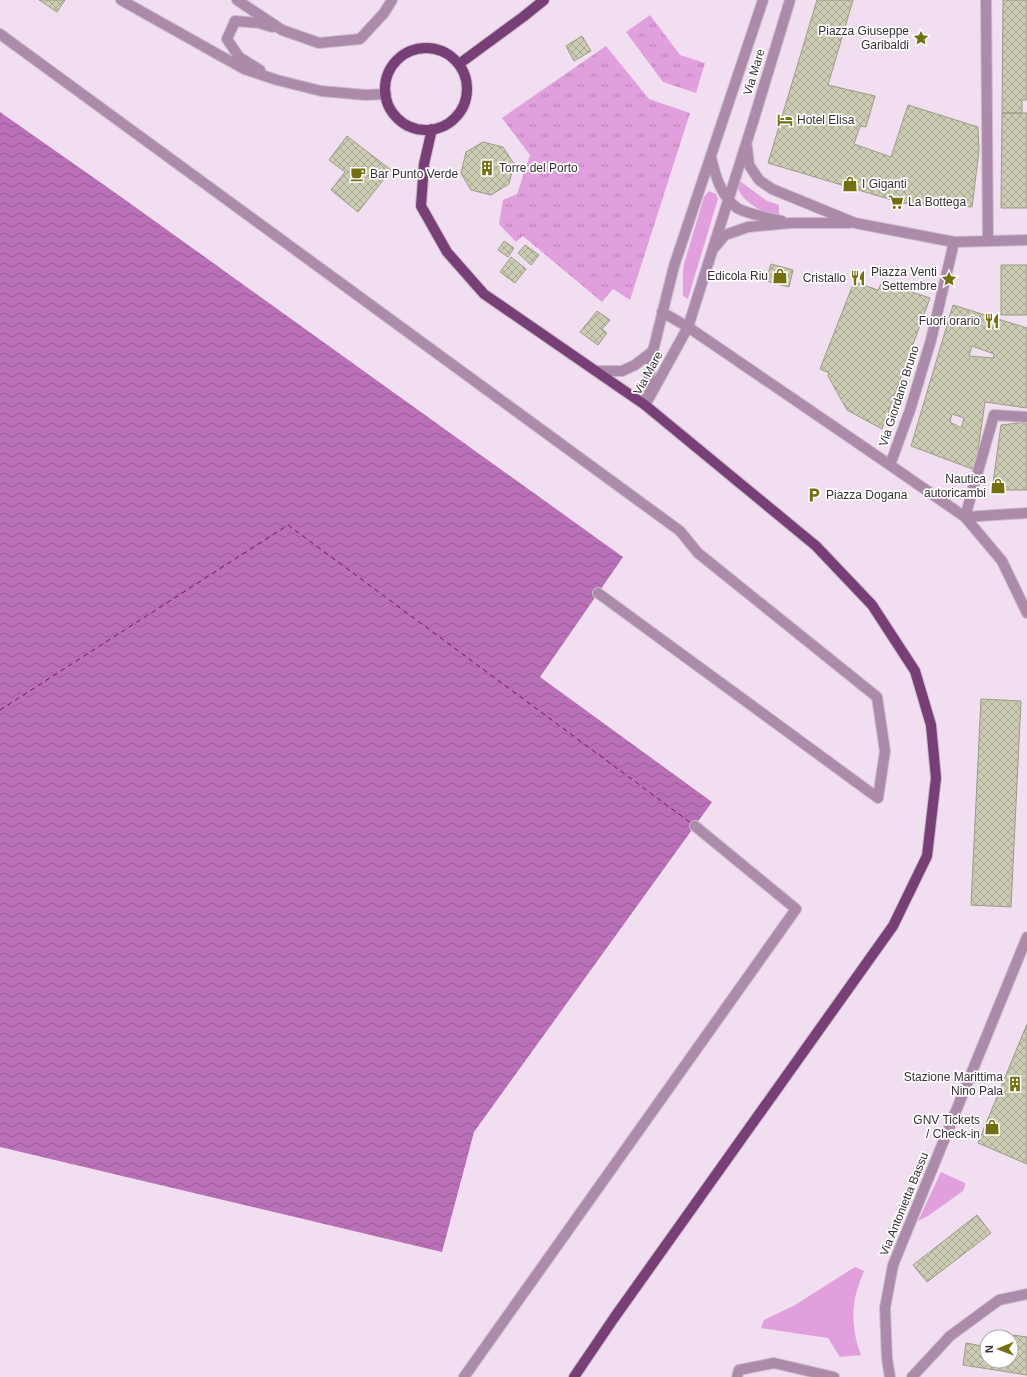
<svg xmlns="http://www.w3.org/2000/svg" width="1027" height="1377" font-family="Arial,sans-serif">
<defs>
<pattern id="park-tufts" width="24" height="20" patternUnits="userSpaceOnUse"><rect width="24" height="20" fill="#e19fde"/><path d="M3 7l-1-3M5 7V3M7 7l1-3M15 17l-1-3M17 17v-4M19 17l1-3" fill="none" stroke="#b782b5"/></pattern>
<pattern id="water-waves" width="16" height="10" patternUnits="userSpaceOnUse"><rect width="16" height="10" fill="#b970b6"/><path d="M0 5q4-4 8 0t8 0" fill="none" stroke="#975c95"/></pattern>
<pattern id="building-cross-hatch" width="8" height="8" patternUnits="userSpaceOnUse"><rect width="8" height="8" fill="#ccccb4"/><path d="M0 0l8 8M0 8l8-8" fill="none" stroke="#a7a693"/></pattern>
</defs>
<rect width="100%" height="100%" fill="#f1def0"/>
<!-- grass -->
<path fill="#e19fde" d="M738,181L741,182L767,201L779,205V215C774,213 768,213 763,211C752,206 735,195 738,181Z
M709,191L716,194L718,199L689,295L688,299L683,296V273L684,264L704,197Z
M941,1172L965,1183V1186L963,1191L928,1216L918,1221Z
M855,1267L864,1271C860,1282 855,1293 854,1305C852,1321 855,1340 861,1355L840,1357L828,1338L761,1328L764,1320L795,1305Z"/>
<!-- park -->
<path fill="url(#park-tufts)" d="M650,15L680,55L705,63L696,93L663,82L626,32Z
M606,46L649,99L690,113L630,300L613,289L602,302L523,236L516,242L499,224L503,200L517,194L530,155L502,118Z"/>
<!-- water -->
<path fill="url(#water-waves)" d="M0,112L124,199L623,557L540,677L712,802L474,1132L442,1252L0,1147Z"/>
<g fill="none" stroke-linecap="round" stroke-linejoin="round">
<!-- ferry -->
<path stroke="#6f156f" stroke-width="1" stroke-dasharray="5 4" stroke-linecap="butt" d="M0,710L288,525L691,823"/>
</g>
<!-- building -->
<path fill="url(#building-cross-hatch)" stroke="#9c9c85" fill-rule="evenodd" d="M39,0H65L57,12Z
M817,0H853L828,85L875,96L866,127L860,126L854,144L891,157L908,105L978,127L979,151L972,207L902,203L768,163Z
M1003,0H1027V100H1022V113H1002Z
M582,36L591,51L574,61L566,46Z
M1002,113H1027V208H1001Z
M347,136L391,170L358,212L331,190L345,172L329,160Z
M483,142L503,147L514,164L509,184L491,195L471,190L461,173L466,152Z
M504,241L514,248L508,257L498,250Z
M525,245L539,255L531,265L518,253Z
M511,257L526,269L515,283L500,272Z
M771,264L793,270L789,287L766,281Z
M1001,265H1027V315H1001Z
M854,282L878,290L882,282L930,298L882,429L847,410L828,376L829,373L820,369Z
M953,305L1027,328V408L985,402L975,470L911,446ZM972,346L994,354L993,358L969,356ZM952,414L964,418L961,428L950,422Z
M597,311L610,320L602,329L607,333L598,345L580,332Z
M1027,422V490H992L1001,425Z
M981,699L1021,701L1011,907L971,905Z
M1027,1024V1164L978,1143Z
M977,1215L991,1233L927,1282L913,1265Z
M1013,1335L1027,1337V1375L963,1365L966,1343L987,1347V1361H1011V1345Z"/>
<g fill="none" stroke-linecap="round" stroke-linejoin="round">
<!-- service casing -->
<g stroke="#ccbbcb" stroke-width="12">
<path id="service" d="M121,0L244,69L277,80L321,91L366,95L386,94
M237,0L282,30L319,43L360,39L384,13L392,0
M0,34L680,531L698,553L877,697L885,751L878,798L598,593
M260,70L239,57L227,39L235,21L259,23L272,27
M464,1377L796,909L695,826
M737,1377L739,1370L774,1363L834,1377"/>
</g>
<!-- pedestrian casing -->
<g stroke="#ccbbcb" stroke-width="12">
<path id="pedestrian" d="M986,0L988,241"/>
</g>
<!-- minor casing -->
<g stroke="#ccbbcb" stroke-width="12">
<path id="minor" d="M1027,417L994,415L965,517L1002,561L1027,613
M890,465L910,410L931,340L954,242
M890,1377L887,1359L885,1308L893,1265L1027,937"/>
</g>
<!-- tertiary casing -->
<g stroke="#ccbbcb" stroke-width="12">
<path id="tertiary" d="M747,147L749,165L759,180L772,189L855,223L954,242L1027,240
M711,157C715,175 721,196 737,208C743,212 773,219 782,221
M715,247L725,235L748,227L790,223H850
M662,312L688,327L890,465L965,517L1027,513
M596,371H622L635,365L653,351
M646,399L653,351L674,266L763,0
M645,405L688,327L753,122L790,0
M912,1377L950,1336L999,1300L1027,1294"/>
</g>
<!-- primary casing -->
<g stroke="#ccbbcb" stroke-width="12">
<path id="primary" d="M385 89a41 41 0 1 1 82 0a41 41 0 1 1-82 0Z
M459,64L523,17L544,0
M432,129L424,164L421,206L447,252L484,294L645,405L816,546L872,605L915,671L931,725L936,778L927,856L893,926L614,1318L574,1377"/>
</g>
<!-- service -->
<use href="#service" stroke="#ac8baa" stroke-width="10"/>
<!-- pedestrian -->
<use href="#pedestrian" stroke="#ac8baa" stroke-width="10"/>
<!-- minor -->
<use href="#minor" stroke="#ac8baa" stroke-width="10"/>
<!-- tertiary -->
<use href="#tertiary" stroke="#ac8baa" stroke-width="10"/>
<!-- primary -->
<use href="#primary" stroke="#783f76" stroke-width="10"/>
</g>
<!-- icons -->
<defs>
<g id="sight-bare" transform="scale(1.2)"><path d="M0-6L1.8-2.2L6-1.7L2.9 1.2L3.7 5.4L0 3.3L-3.7 5.4L-2.9 1.2L-6-1.7L-1.8-2.2Z" fill="#746f10" stroke="#fff" stroke-width="2.5" paint-order="stroke"/></g>
<g id="hotel-bare" transform="scale(1.2)"><path d="M-6-4.5h1.5V1H6V5H4.5V3h-9V5H-6ZM-4 0a1.8 1.8 0 1 1 3.6 0ZM.5 0V-2.5h3Q6-2.5 6 0Z" fill="#746f10" stroke="#fff" stroke-width="2.5" paint-order="stroke"/></g>
<g id="building-bare" transform="scale(1.2)"><path d="M-4-6H4V6H1V3H-1V6H-4ZM-2.5-4.3h1.7v1.8h-1.7ZM.8-4.3h1.7v1.8H.8ZM-2.5-1h1.7V.8h-1.7ZM.8-1h1.7V.8H.8Z" fill="#746f10" stroke="#fff" stroke-width="2.5" paint-order="stroke"/></g>
<g id="cafe-bare" transform="scale(1.2)"><path d="M-5.5-4.5H6V0H3Q3 3.5 0 3.5H-2.5Q-5.5 3.5-5.5 0ZM3-3.2v2h1.7v-2ZM-6 4.5H4V6H-6Z" fill="#746f10" stroke="#fff" stroke-width="2.5" paint-order="stroke"/></g>
<g id="shop-bare" transform="scale(1.2)"><path d="M-5-2.5h2.3a2.7 3.5 0 0 1 5.4 0H5L5.5 6h-11ZM-1.5-2.5h3a1.5 2.3 0 0 0-3 0Z" fill="#746f10" stroke="#fff" stroke-width="2.5" paint-order="stroke"/></g>
<g id="supermarket-bare" transform="scale(1.2)"><path d="M-6-5.5h2.5l.6 2H6L4.5 2H-2.5L-4.4-4H-6ZM-1.5 3.2a1.3 1.3 0 1 0 .1 0ZM3 3.2a1.3 1.3 0 1 0 .1 0Z" fill="#746f10" stroke="#fff" stroke-width="2.5" paint-order="stroke"/></g>
<g id="restaurant-bare" transform="scale(1.2)"><path d="M-5-6h1v4h1v-4h1v4h1v-4h1v5L-1.5 .5V6h-2V.5L-5-1ZM5-6V6H3V1.5H1.5Q1.5-4 5-6Z" fill="#746f10" stroke="#fff" stroke-width="2.5" paint-order="stroke"/></g>
<g id="parking-bare" transform="scale(1.2)"><path d="M-3.5-5.5H1a3.5 3.5 0 0 1 0 7H-1V5.5H-3.5ZM-1-3.4V-.6H.8a1.4 1.4 0 0 0 0-2.8Z" fill="#746f10" stroke="#fff" stroke-width="2.5" paint-order="stroke"/></g>
</defs>
<g fill-rule="evenodd">
<use href="#sight-bare" x="921" y="38"/>
<use href="#hotel-bare" x="785" y="120"/>
<use href="#building-bare" x="487" y="168"/>
<use href="#cafe-bare" x="358" y="174"/>
<use href="#shop-bare" x="850" y="184"/>
<use href="#supermarket-bare" x="896" y="202"/>
<use href="#shop-bare" x="780" y="276"/>
<use href="#restaurant-bare" x="858" y="278"/>
<use href="#sight-bare" x="949" y="279"/>
<use href="#restaurant-bare" x="992" y="321"/>
<use href="#shop-bare" x="998" y="486"/>
<use href="#parking-bare" x="814" y="495"/>
<use href="#building-bare" x="1015" y="1084"/>
<use href="#shop-bare" x="992" y="1127"/>
</g>
<g text-anchor="middle" dominant-baseline="central" stroke-width="3.5" stroke-linejoin="round" paint-order="stroke">
<!-- poi labels -->
<g font-size="12" fill="#383037" stroke="#fff" text-anchor="end">
<text x="909" y="31">Piazza Giuseppe<tspan x="909" dy="14">Garibaldi</tspan></text>
<text x="797" y="120" text-anchor="start">Hotel Elisa</text>
<text x="499" y="168" text-anchor="start">Torre del Porto</text>
<text x="370" y="174" text-anchor="start">Bar Punto Verde</text>
<text x="862" y="184" text-anchor="start">I Giganti</text>
<text x="908" y="202" text-anchor="start">La Bottega</text>
<text x="937" y="272">Piazza Venti<tspan x="937" dy="14">Settembre</tspan></text>
<text x="768" y="276">Edicola Riu</text>
<text x="846" y="278">Cristallo</text>
<text x="980" y="321">Fuori orario</text>
<text x="986" y="479">Nautica<tspan x="986" dy="14">autoricambi</tspan></text>
<text x="826" y="495" text-anchor="start">Piazza Dogana</text>
<text x="1003" y="1077">Stazione Marittima<tspan x="1003" dy="14">Nino Pala</tspan></text>
<text x="980" y="1120">GNV Tickets<tspan x="980" dy="14">/ Check-in</tspan></text>
</g>
<!-- street labels -->
<g font-size="12" fill="#383037" stroke="#fff">
<text transform="translate(754 72) rotate(-73)">Via Mare</text>
<text transform="translate(648 373) rotate(-61)">Via Mare</text>
<text transform="translate(899 396) rotate(-72)">Via Giordano Bruno</text>
<text transform="translate(904 1204) rotate(-68)">Via Antonietta Bassu</text>
</g>
</g>
<!-- north arrow -->
<g transform="translate(999 1349) rotate(269)"><circle r="19" fill="#ffffff" stroke="#afacaf"/>
<path d="M0-3L7 15L0 10L-7 15Z" fill="#746f10"/>
<text y="-6" font-size="11" font-weight="bold" text-anchor="middle" fill="#383037">N</text>
</g>
</svg>
